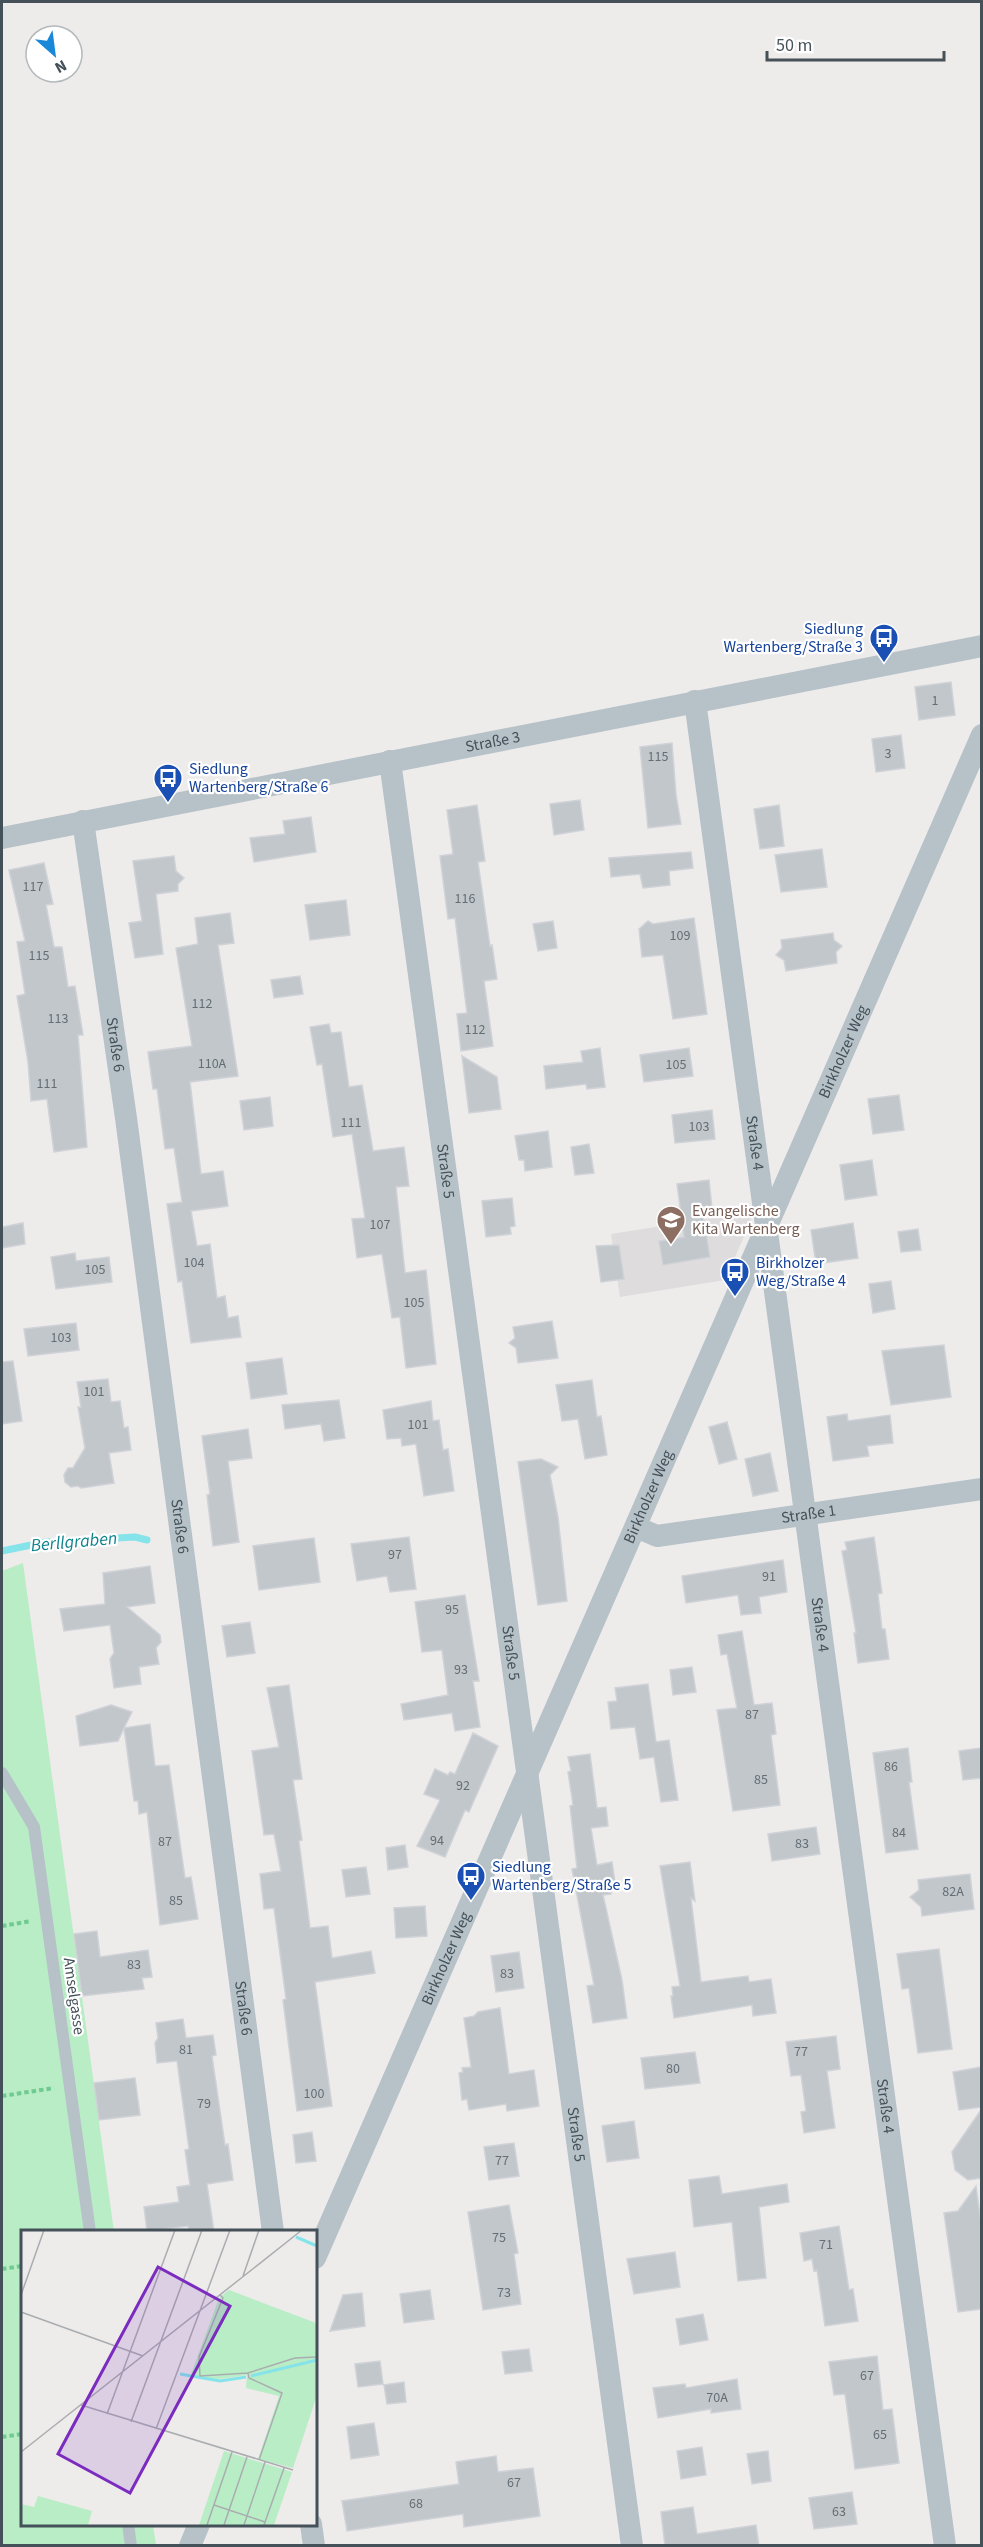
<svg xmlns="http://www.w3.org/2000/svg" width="983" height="2547" font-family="'Source Sans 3',sans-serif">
<rect width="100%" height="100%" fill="#eeebeb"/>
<!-- education -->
<path fill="#dfdcdd" d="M750,1212L752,1218L725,1280L620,1297L611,1234Z"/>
<!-- green -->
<path fill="#b8edc5" d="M23,1563L114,2232H22V2524L153,2525L156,2545L2,2546V1571Z"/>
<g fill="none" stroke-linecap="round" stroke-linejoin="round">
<!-- stream -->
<path stroke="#85e3ea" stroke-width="7" d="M2,1551L46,1542L135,1537L147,1540"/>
</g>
<!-- building -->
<path fill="#c2c7cb" stroke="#cfd2d7" stroke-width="1.5" d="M951,682L955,715L919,720L915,687Z
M901,735L905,768L876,772L872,739Z
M672,743L676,795L681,824L648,828L640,747Z
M580,800L584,830L554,835L550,804Z
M477,805L485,861L478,862L490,946L492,945L497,979L484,981L493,1046L461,1051L457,1014L467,1013L455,918L448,919L440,856L453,854L447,810Z
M779,805L784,846L760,849L754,809Z
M311,817L316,852L254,862L250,838L285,834L283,821Z
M822,849L827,887L781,892L775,855Z
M691,852L693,868L669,871L670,885L643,888L640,874L611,877L609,858Z
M174,856L176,871L184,878L178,884V891L156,894L163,954L135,958L129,923L142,921L133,861Z
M44,863L53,904L46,905L54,947H62L68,987L75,986L83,1035H78L87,1147L54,1152L47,1099L31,1101L28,1062L17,996L25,994L17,942L25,941L9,870Z
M346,900L350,935L310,940L305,905Z
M230,913L234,943L218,945L238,1076L190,1082L201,1174L223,1171L228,1206L191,1211L197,1246L210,1244L217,1298L225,1296L228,1318L238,1316L241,1337L191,1343L182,1281L178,1282L167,1204L182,1202L174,1148L165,1149L157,1089H153L148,1052L192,1046L176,948L198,944L195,918Z
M694,918L707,1014L673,1019L663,955L642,957L639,929L648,921L653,924Z
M553,921L557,948L538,951L533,924Z
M833,933L834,940L842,946L836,952L837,963L786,971L784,960L776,955L782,948L781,940Z
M300,976L303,994L274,998L271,980Z
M329,1024L331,1033L341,1032L349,1087L362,1085L373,1151L404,1147L409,1186L396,1187L405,1273L426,1270L436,1364L406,1368L400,1317L392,1318L382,1254L357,1258L352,1219L365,1218L352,1134L333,1137L322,1064L317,1065L310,1027Z
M600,1048L605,1087L587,1089L586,1084L546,1089L544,1066L583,1062L581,1051Z
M689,1048L693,1076L644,1082L640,1055Z
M462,1056L497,1077L501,1109L469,1113Z
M899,1095L904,1130L873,1134L868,1099Z
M270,1097L273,1126L244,1130L240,1101Z
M712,1110L715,1139L675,1143L672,1115Z
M548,1131L552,1167L525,1171L524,1160H519L515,1136Z
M589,1144L594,1173L575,1175L571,1147Z
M872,1160L877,1195L845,1200L840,1165Z
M709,1180L712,1208L702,1209L710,1257L663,1265L659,1241L684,1237L677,1184Z
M512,1198L515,1226L510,1227L511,1234L486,1237L482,1201Z
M23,1223L25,1244L2,1248V1227Z
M853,1223L858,1258L816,1264L811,1230Z
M918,1229L921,1250L901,1252L898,1232Z
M619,1245L624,1279L601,1282L596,1246Z
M75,1253L76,1261L109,1257L112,1282L56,1289L51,1257Z
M891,1281L895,1309L873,1313L869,1284Z
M552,1321L558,1358L518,1363L516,1348L509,1343L515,1338L513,1327Z
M76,1323L79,1350L28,1356L24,1329Z
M944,1345L951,1397L891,1405L882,1351Z
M282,1358L287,1394L251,1399L246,1363Z
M13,1361L22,1421L2,1424V1362Z
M108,1379L111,1402L120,1401L124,1428L128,1427L131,1450L109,1453L114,1483L81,1488L78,1486L71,1487L65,1482L64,1475L68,1468H73L85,1448L78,1407H81L77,1382Z
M592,1380L597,1417L601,1416L607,1455L585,1459L578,1419L562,1421L556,1385Z
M339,1400L345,1438L324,1441L321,1424L285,1429L282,1405Z
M431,1401L433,1421L439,1420L443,1450L448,1449L454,1491L424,1496L416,1444L402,1446L401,1438L387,1439L383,1410Z
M847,1414L848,1421L890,1415L893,1443L867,1446L869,1456L833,1461L827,1417Z
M727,1422L737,1459L719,1464L709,1427Z
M248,1429L252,1458L228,1461L239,1542L213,1546L207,1495L210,1494L202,1436Z
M770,1453L778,1491L753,1496L745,1459Z
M541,1459L558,1467L550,1475L558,1517L567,1601L538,1605L518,1462Z
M409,1537L416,1589L390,1592L387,1576L357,1581L351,1544Z
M874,1537L882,1593L878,1594L882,1629H885L889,1659L858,1663L854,1633H856L842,1551L847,1550L845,1542Z
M314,1538L320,1582L259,1590L253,1546Z
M783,1560L787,1592L759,1597L761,1613L741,1615L738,1595L686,1603L682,1576Z
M150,1566L155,1603L127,1607L160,1635L161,1642L156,1648L159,1664L139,1667L141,1684L114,1688L110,1659L114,1653L110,1625L64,1631L60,1609L105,1604L103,1573Z
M465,1595L479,1681H473L480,1727L455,1731L452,1713L404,1720L401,1704L448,1695L442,1650L422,1652L415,1602Z
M250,1622L255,1653L227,1657L222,1626Z
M742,1631L754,1705L772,1703L776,1734L771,1735L780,1805L733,1811L717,1710L737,1708L727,1654L721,1655L718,1635Z
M692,1667L696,1692L673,1695L670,1670Z
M648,1684L656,1742L669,1740L678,1800L661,1802L654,1757L640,1759L635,1727L611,1729L608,1702L617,1701L615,1688Z
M289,1685L302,1779L293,1780L302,1840L299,1841L310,1928L328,1926L332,1958L371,1951L375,1973L315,1982L332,2106L297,2111L283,2000L286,1999L274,1908L264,1909L260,1874L281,1871L274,1834L264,1835L252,1751L279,1747L267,1688Z
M111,1705L132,1712L124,1728L150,1724L155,1766L169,1765L185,1878L191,1877L198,1919L160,1925L147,1812L139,1814L138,1801H134L124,1728L118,1741L80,1746L76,1716Z
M473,1733L498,1746L469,1812L465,1810L445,1857L417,1846L440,1800L424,1794L435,1769L448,1775L450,1772L455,1774Z
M908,1748L912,1782H909L918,1849L886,1853L873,1753Z
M981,1748V1778L963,1780L959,1751Z
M590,1754L597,1808L606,1807L608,1826L591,1828L597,1865L612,1862L616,1889L611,1891V1894L603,1895L622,1980L627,2018L593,2023L587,1986L594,1985L572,1869L577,1868L570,1806L573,1805L568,1772L571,1771L568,1757Z
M816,1827L820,1854L772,1861L768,1834Z
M405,1845L408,1867L388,1870L386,1848Z
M690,1862L695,1901L691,1898L701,1982L748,1976L749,1982L771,1979L776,2013L753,2016L752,2005L674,2018L671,1996H673L672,1987L680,1986L660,1866Z
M366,1867L370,1894L346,1897L342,1870Z
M970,1874L974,1909L922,1916L921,1907L910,1897L919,1890L918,1880Z
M425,1906L427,1936L396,1938L394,1908Z
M97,1931L100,1957L148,1950L152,1977L142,1978L144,1989L82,1996L74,1934Z
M939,1949L952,2049L918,2053L909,1988L902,1989L897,1954Z
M519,1952L524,1988L496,1992L491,1956Z
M500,2008L509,2074L534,2070L539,2106L507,2111L506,2104L469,2110L467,2099L462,2100L459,2073L463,2072L462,2068L471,2067L464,2018L474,2016L478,2012Z
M183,2019L186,2038L213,2035L216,2055L212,2056L225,2145L228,2144L233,2180L207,2184L214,2232H189L188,2226L147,2231L144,2207L179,2202L177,2187L190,2185L185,2150L189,2149L177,2061L157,2063L155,2043L158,2038L156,2023Z
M836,2036L840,2069L827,2071L835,2128L804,2133L801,2112L806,2111L801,2075L791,2076L786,2042Z
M695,2052L700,2083L645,2089L641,2058Z
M981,2067V2107L959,2110L953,2072Z
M135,2078L140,2115L99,2120L94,2083Z
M981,2110V2178L968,2180L955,2170L952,2152Z
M634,2121L639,2158L607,2162L602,2126Z
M312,2132L316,2161L296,2163L293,2135Z
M514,2143L519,2176L489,2180L484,2147Z
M719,2176L722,2194L787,2184L789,2202L759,2207L766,2278L738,2281L732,2222L694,2227L689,2180Z
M976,2186L981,2223V2309L958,2312L944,2213L958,2211Z
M509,2205L518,2253L514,2254L521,2304L483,2310L468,2212Z
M839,2226L849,2290L853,2289L858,2321L825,2326L817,2270L814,2271L812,2259L804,2261L800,2233Z
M675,2252L680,2287L634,2294L627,2259Z
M430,2290L434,2319L404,2323L400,2294Z
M362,2293L365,2326L330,2331L343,2295Z
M703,2314L708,2340L680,2345L676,2319Z
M529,2349L532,2371L505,2374L502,2352Z
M877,2356L883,2410L892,2409L899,2463L855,2469L845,2394L834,2395L829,2362Z
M380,2361L383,2384L358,2387L355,2364Z
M737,2379L741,2409L711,2413V2409L658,2418L653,2388L685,2384L686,2388Z
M404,2382L406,2402L387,2404L384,2385Z
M374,2423L379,2455L351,2459L347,2427Z
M702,2447L706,2475L681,2479L677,2451Z
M768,2451L771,2481L752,2484L747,2454Z
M496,2456L498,2472L533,2468L540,2516L464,2527L463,2514L347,2531L342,2501L459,2484L456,2462Z
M852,2492L857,2524L814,2529L809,2498Z
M693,2507L697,2534L756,2525L759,2546H665L661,2512Z"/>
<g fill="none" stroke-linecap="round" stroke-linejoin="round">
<!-- path -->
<path stroke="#71ca92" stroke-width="4" stroke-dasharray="4.5 3" stroke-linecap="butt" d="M2,1926L31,1921
M2,2096L54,2088
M2,2269L22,2266
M2,2437L22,2434"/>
<!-- lane -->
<path stroke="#b6c2c8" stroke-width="12" d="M2,1773L34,1827L90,2232
M128,2524L131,2546"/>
<!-- street -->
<g stroke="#b6c2c8" stroke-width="22">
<path id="s1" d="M695,701L945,2546"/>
<path id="s2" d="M390,761L632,2546"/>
<path id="s3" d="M83,821L126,1118L273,2232"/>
<path id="s4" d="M2,838L982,646"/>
<path id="s5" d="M636,1527L657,1536L982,1489"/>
<path id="s6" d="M315,2258L982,735"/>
<path d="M311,2524L314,2546"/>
<path d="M190,2546L199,2524"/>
</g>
</g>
<!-- icons -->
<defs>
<g id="bus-pin" transform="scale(1.5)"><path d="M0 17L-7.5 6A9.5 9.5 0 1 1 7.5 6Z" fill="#1a4fb4" stroke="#fff"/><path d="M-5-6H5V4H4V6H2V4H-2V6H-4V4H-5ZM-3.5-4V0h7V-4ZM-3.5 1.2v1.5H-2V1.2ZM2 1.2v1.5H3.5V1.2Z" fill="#fff"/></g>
<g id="school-pin" transform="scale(1.5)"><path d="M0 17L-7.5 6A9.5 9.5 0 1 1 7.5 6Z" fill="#8d6e63" stroke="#fff"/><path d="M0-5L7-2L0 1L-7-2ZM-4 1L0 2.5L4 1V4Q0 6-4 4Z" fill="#fff"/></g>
</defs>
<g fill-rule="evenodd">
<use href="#bus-pin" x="884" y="638"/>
<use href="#bus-pin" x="168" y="778"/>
<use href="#school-pin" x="671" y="1220"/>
<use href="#bus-pin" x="735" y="1272"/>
<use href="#bus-pin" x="471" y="1876"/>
</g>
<g text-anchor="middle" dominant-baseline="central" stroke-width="4.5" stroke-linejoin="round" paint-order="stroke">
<!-- number labels -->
<g font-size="14" fill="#646e75">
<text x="935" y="701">1</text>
<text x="888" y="754">3</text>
<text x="658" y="757">115</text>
<text x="33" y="887">117</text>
<text x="465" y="899">116</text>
<text x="680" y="936">109</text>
<text x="39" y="956">115</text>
<text x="202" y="1004">112</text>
<text x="58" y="1019">113</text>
<text x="475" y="1030">112</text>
<text x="212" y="1064">110A</text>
<text x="676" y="1065">105</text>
<text x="47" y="1084">111</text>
<text x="351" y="1123">111</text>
<text x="699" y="1127">103</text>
<text x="380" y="1225">107</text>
<text x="194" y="1263">104</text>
<text x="95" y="1270">105</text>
<text x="414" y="1303">105</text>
<text x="61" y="1338">103</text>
<text x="94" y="1392">101</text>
<text x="418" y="1425">101</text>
<text x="395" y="1555">97</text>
<text x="769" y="1577">91</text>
<text x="452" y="1610">95</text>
<text x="461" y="1670">93</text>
<text x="752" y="1715">87</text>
<text x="891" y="1767">86</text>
<text x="761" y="1780">85</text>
<text x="463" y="1786">92</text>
<text x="899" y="1833">84</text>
<text x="437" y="1841">94</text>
<text x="165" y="1842">87</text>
<text x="802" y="1844">83</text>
<text x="953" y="1892">82A</text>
<text x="176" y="1901">85</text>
<text x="134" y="1965">83</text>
<text x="507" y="1974">83</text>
<text x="186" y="2050">81</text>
<text x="801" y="2052">77</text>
<text x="673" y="2069">80</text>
<text x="314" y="2094">100</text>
<text x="204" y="2104">79</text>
<text x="502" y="2161">77</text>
<text x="499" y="2238">75</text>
<text x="826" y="2245">71</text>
<text x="504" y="2293">73</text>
<text x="867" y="2376">67</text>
<text x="717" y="2398">70A</text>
<text x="880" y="2435">65</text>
<text x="514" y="2483">67</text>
<text x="416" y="2504">68</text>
<text x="839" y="2512">63</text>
</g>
<!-- transit labels -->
<g font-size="16" fill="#164399" stroke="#fff" text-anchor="start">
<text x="863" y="629" text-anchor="end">Siedlung<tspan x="863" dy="18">Wartenberg/Straße 3</tspan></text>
<text x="189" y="769">Siedlung<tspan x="189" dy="18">Wartenberg/Straße 6</tspan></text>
<text x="756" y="1263">Birkholzer<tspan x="756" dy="18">Weg/Straße 4</tspan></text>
<text x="492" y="1867">Siedlung<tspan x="492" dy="18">Wartenberg/Straße 5</tspan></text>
</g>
<!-- street labels -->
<g font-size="16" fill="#445158" stroke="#fff">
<text stroke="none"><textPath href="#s4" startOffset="500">Straße 3</textPath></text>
<text stroke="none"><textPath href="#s3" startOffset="226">Straße 6</textPath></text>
<text stroke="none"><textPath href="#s6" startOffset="1317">Birkholzer Weg</textPath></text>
<text stroke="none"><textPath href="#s1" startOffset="446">Straße 4</textPath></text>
<text stroke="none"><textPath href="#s2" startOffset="414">Straße 5</textPath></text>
<text stroke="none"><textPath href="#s6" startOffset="831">Birkholzer Weg</textPath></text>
<text stroke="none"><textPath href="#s5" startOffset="176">Straße 1</textPath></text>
<text stroke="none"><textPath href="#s3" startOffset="712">Straße 6</textPath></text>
<text stroke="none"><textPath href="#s1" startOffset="932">Straße 4</textPath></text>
<text stroke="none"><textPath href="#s2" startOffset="900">Straße 5</textPath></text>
<text stroke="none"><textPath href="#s6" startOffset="327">Birkholzer Weg</textPath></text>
<text transform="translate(74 1996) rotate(82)">Amselgasse</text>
<text stroke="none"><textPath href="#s3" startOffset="1198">Straße 6</textPath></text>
<text stroke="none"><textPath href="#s1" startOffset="1418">Straße 4</textPath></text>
<text stroke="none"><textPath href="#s2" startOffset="1386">Straße 5</textPath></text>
</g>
<!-- education labels -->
<g font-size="16" fill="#785e54" stroke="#fff" text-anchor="start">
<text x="692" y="1211">Evangelische<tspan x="692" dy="18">Kita Wartenberg</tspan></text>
</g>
<!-- water labels -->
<g font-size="18" font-style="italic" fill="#0e838c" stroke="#fff">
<text transform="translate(74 1542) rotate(-5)">Berllgraben</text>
</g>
</g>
<!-- overview -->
<g transform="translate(21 2230)">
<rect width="296" height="296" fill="#eeebeb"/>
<path d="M208,60L295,93V168L272,238L237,229L258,166L225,158L226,145L199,149L169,147L198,68ZM203,221L271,242L253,295H178ZM17,266L71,281L67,295H0V274L13,277Z" fill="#b8edc5"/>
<path fill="none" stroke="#85e3ea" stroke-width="3" d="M275,7L296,16M159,144L199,151L225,147M230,146L296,130"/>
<path fill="none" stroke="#aaadb0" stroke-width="1.5" d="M222,46L238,0M0,65L23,0M199,65L202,68L178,127L179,146L227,143L274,128L296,127M0,82L122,126M227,143L228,148L261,163L238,230M60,175L272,240M86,184L154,0M110,192L181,0M135,199L209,0M0,222L281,0M193,275L244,292M186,295L211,222M203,295L226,227M223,295L244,232M243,295L263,238"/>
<path fill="#7b2cbf" fill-opacity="0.15" stroke="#7b2cbf" stroke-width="3" d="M137,37L209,76L109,263L37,224Z"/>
<rect width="296" height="296" fill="none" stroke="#445158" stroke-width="3"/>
</g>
<!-- border -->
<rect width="983" height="2547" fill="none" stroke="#445158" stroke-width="6"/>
<!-- north arrow -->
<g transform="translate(54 54) rotate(152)"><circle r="28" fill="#ffffff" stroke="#b4b9bc" stroke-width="1.5"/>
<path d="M0-4.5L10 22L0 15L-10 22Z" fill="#1a88d9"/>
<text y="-9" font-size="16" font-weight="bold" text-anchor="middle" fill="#445158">N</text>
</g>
<!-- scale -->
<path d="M767 51v9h177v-9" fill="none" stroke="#445158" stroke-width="3"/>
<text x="776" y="51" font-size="18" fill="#445158" stroke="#ffffff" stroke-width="4.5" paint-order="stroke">50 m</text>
</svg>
